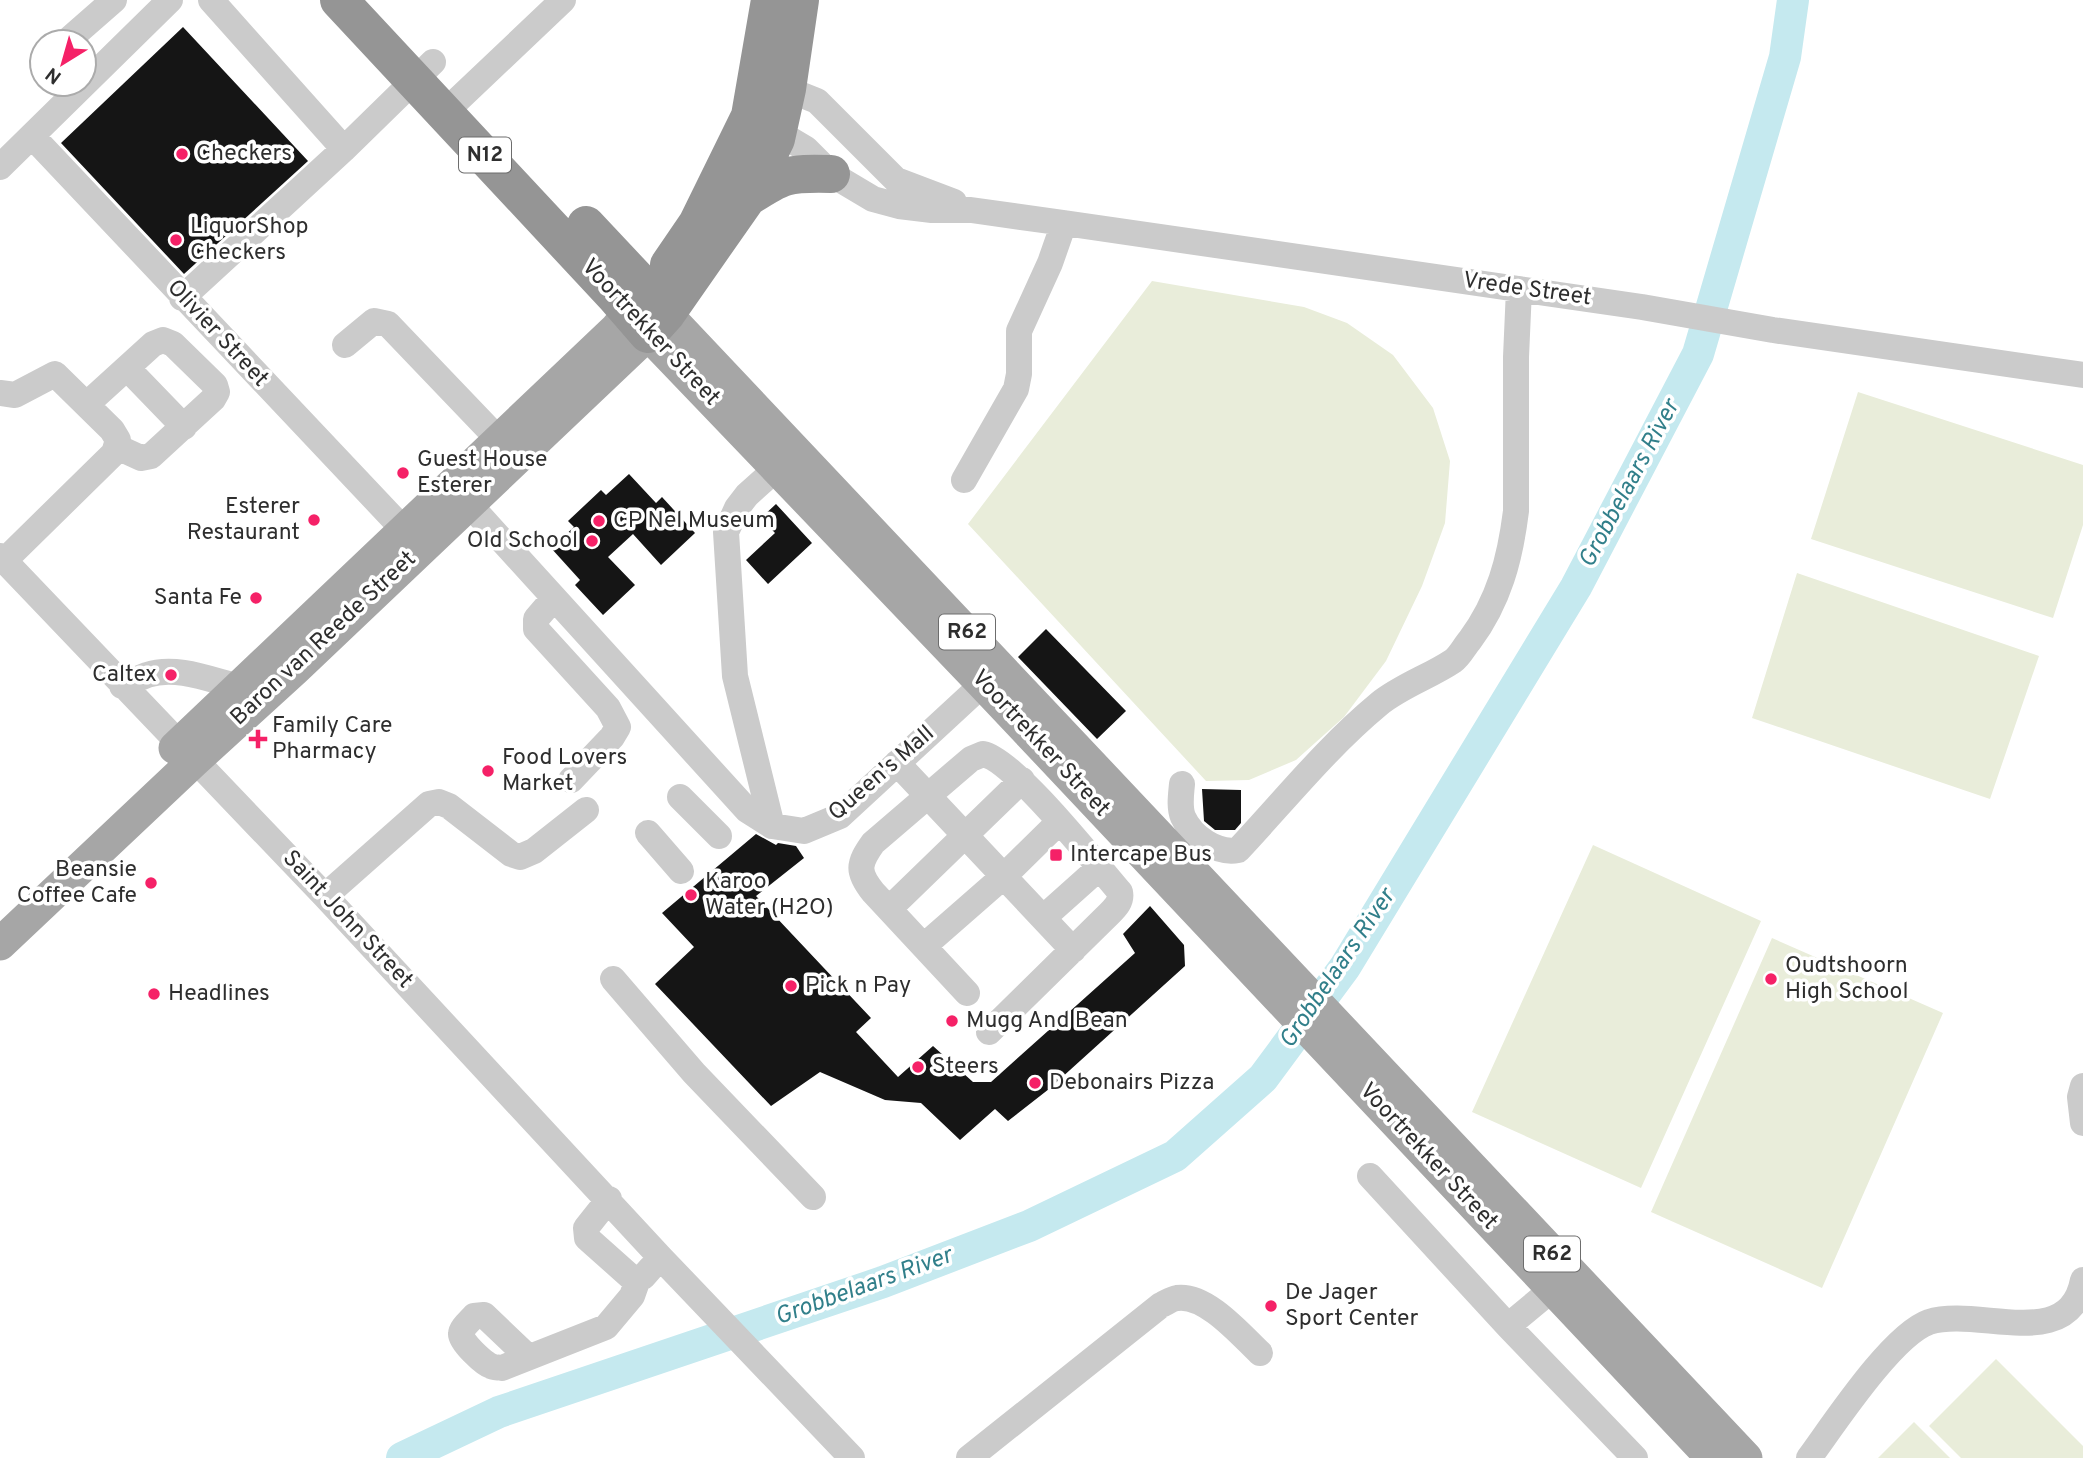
<svg xmlns="http://www.w3.org/2000/svg" width="2083" height="1458" font-family="Overpass,sans-serif">
<rect width="100%" height="100%" fill="#fff"/>
<!-- green -->
<path fill="#e9edda" d="M1152,281L1304,307L1347,323L1393,355L1433,408L1450,461L1445,523L1422,586L1386,661L1344,717L1296,760L1249,780L1206,781L968,524Z
M1858,392L2083,465V525L2053,618L1811,539Z
M1797,573L2039,656L1990,799L1752,718Z
M1593,845L1761,921L1641,1188L1472,1112Z
M1772,938L1943,1013L1822,1288L1651,1212Z
M1996,1359L2083,1446V1458H1961L1929,1426Z
M1914,1422L1950,1458H1878Z"/>
<g fill="none" stroke-linecap="round" stroke-linejoin="round">
<!-- river -->
<path stroke="#c5e9ef" stroke-width="32" d="M402,1458L499,1412L883,1282L1029,1226L1175,1156L1263,1078L1345,967L1576,587L1698,354L1785,57L1793,0"/>
</g>
<!-- building -->
<path fill="#151515" d="M183,27L308,161L184,274L61,143Z
M629,474L656,503L662,497L695,533L661,565L633,534L608,557L635,585L603,615L575,585L580,580L551,548L574,527L568,521L601,490L606,495Z
M776,504L812,543L768,584L746,560L775,533L761,518Z
M1046,629L1126,711L1097,739L1018,657Z
M1202,789L1241,790V823L1235,830H1215L1204,821Z
M756,834L776,845L778,843L796,846L804,858L756,896L871,1018L856,1032L898,1077L933,1046L973,1082H991L1135,953L1123,934L1150,906L1184,945L1185,966L1049,1089L1008,1121L995,1109L960,1140L921,1103L885,1100L820,1072L771,1106L655,984L694,947L662,913Z"/>
<g fill="none" stroke-linecap="round" stroke-linejoin="round">
<!-- minor -->
<path stroke="#cbcbcb" stroke-width="26" d="M211,0L344,149
M66,42L114,0
M773,87L787,89L817,101L896,180L954,202
M445,112L563,0
M764,124L806,149L831,174L873,199L899,206L932,210H971L1064,223L1642,307L1773,330L2083,375
M32,136L404,530
M0,167L170,0
M182,298L344,149L433,62
M345,345L374,321L388,324L499,440
M127,368L184,427
M0,393L15,395L55,374L112,430L118,440L114,453L4,561
M87,404L153,344L163,340L173,344L215,385L217,392L213,399L151,456L141,458L117,447
M964,480L1016,389L1019,374V331L1050,263L1064,223
M468,503L747,810L772,826L804,831L840,816L997,671
M0,556L325,896L661,1258L852,1458
M554,598L536,619V629L608,708L618,727L612,737L571,780
M122,686C130,682 139,678 147,675C176,665 211,680 239,687
M897,763L1073,950
M1182,784C1181,795 1179,807 1183,817C1192,837 1217,854 1238,850C1284,801 1327,747 1379,704C1401,686 1429,677 1453,661C1460,656 1464,647 1470,640C1499,601 1510,559 1516,511V357L1519,289
M680,797L719,836
M772,826L735,676L726,532L737,508L747,495L777,468
M648,833L681,871
M325,896L429,804L439,802L449,806L511,854L520,857L534,851L586,810
M889,909L1022,780
M1043,918L1099,868
M924,946L1004,876L1059,822
M613,979L694,1073L813,1197
M967,993L873,892C857,872 858,864 873,843L971,759L983,754C1014,760 1095,863 1120,892C1122,901 1116,907 1110,913L989,1032
M2083,1086L2080,1097L2083,1123
M1370,1176L1508,1326L1567,1277
M609,1199L586,1228L587,1238L633,1279L643,1277L650,1269
M1508,1326L1635,1458
M528,1357L484,1315L474,1316C470,1321 461,1328 461,1334C460,1341 484,1364 491,1366C494,1368 499,1367 502,1368L606,1327L632,1296L638,1279
M969,1458L1161,1305C1166,1303 1171,1299 1177,1298C1206,1294 1240,1334 1260,1353
M1809,1458C1834,1424 1892,1335 1929,1322C1978,1306 2069,1354 2083,1280"/>
<!-- major -->
<path stroke="#a6a6a6" stroke-width="33" d="M666,314L1746,1458
M175,748L616,329L630,312
M0,944L194,761L295,669L648,334L982,683L1712,1458"/>
<!-- highway -->
<path stroke="#959595" stroke-width="38" d="M339,0L615,296L648,334L666,314L747,198L776,139L787,89L800,0
M747,198C783,174 787,173 831,174
M586,225L648,291L666,314
M669,265L697,224L750,116L770,0"/>
</g>
<!-- markers -->
<g fill="#f52167" stroke="#fff" stroke-width="2.5">
<circle cx="182" cy="154" r="7"/>
<circle cx="176" cy="240" r="7"/>
<circle cx="403" cy="473" r="7"/>
<circle cx="314" cy="520" r="7"/>
<circle cx="599" cy="521" r="7"/>
<circle cx="592" cy="541" r="7"/>
<circle cx="256" cy="598" r="7"/>
<circle cx="171" cy="675" r="7"/>
<path d="M254.5 728.5h7v7h7v7h-7v7h-7v-7h-7v-7h7z"/>
<circle cx="488" cy="771" r="7"/>
<rect x="1049" y="848" width="14" height="14" rx="3.5"/>
<circle cx="151" cy="883" r="7"/>
<circle cx="691" cy="895" r="7"/>
<circle cx="1771" cy="979" r="7"/>
<circle cx="791" cy="986" r="7"/>
<circle cx="154" cy="994" r="7"/>
<circle cx="952" cy="1021" r="7"/>
<circle cx="918" cy="1067" r="7"/>
<circle cx="1035" cy="1083" r="7"/>
<circle cx="1271" cy="1306" r="7"/>
</g>
<g text-anchor="middle" dominant-baseline="central" stroke-width="7" stroke-linejoin="round" paint-order="stroke">
<!-- shield labels -->
<g fill="#fff" stroke="#6d6d6d" stroke-width="2">
<rect x="459" y="137.5" width="52" height="35" rx="5"/>
<rect x="939" y="614.5" width="56" height="35" rx="5"/>
<rect x="1524" y="1236.5" width="56" height="35" rx="5"/>
</g>
<g font-size="21" font-weight="bold" fill="#2e2e2e">
<text x="485" y="155">N12</text>
<text x="967" y="632">R62</text>
<text x="1552" y="1254">R62</text>
</g>
<!-- poi labels -->
<g font-size="23" fill="#2e2e2e" stroke="#fff" text-anchor="start">
<text x="196" y="154">Checkers</text>
<text x="190" y="227">LiquorShop<tspan x="190" dy="26">Checkers</tspan></text>
<text x="417" y="460">Guest House<tspan x="417" dy="26">Esterer</tspan></text>
<text x="300" y="507" text-anchor="end">Esterer<tspan x="300" dy="26">Restaurant</tspan></text>
<text x="613" y="521">CP Nel Museum</text>
<text x="578" y="541" text-anchor="end">Old School</text>
<text x="242" y="598" text-anchor="end">Santa Fe</text>
<text x="157" y="675" text-anchor="end">Caltex</text>
<text x="272" y="726">Family Care<tspan x="272" dy="26">Pharmacy</tspan></text>
<text x="502" y="758">Food Lovers<tspan x="502" dy="26">Market</tspan></text>
<text x="1070" y="855">Intercape Bus</text>
<text x="137" y="870" text-anchor="end">Beansie<tspan x="137" dy="26">Coffee Cafe</tspan></text>
<text x="705" y="882">Karoo<tspan x="705" dy="26">Water (H2O)</tspan></text>
<text x="1785" y="966">Oudtshoorn<tspan x="1785" dy="26">High School</tspan></text>
<text x="805" y="986">Pick n Pay</text>
<text x="168" y="994">Headlines</text>
<text x="966" y="1021">Mugg And Bean</text>
<text x="932" y="1067">Steers</text>
<text x="1049" y="1083">Debonairs Pizza</text>
<text x="1285" y="1293">De Jager<tspan x="1285" dy="26">Sport Center</tspan></text>
</g>
<!-- street labels -->
<g font-size="23" fill="#2e2e2e" stroke="#fff">
<text transform="translate(1527 290) rotate(8)">Vrede Street</text>
<text transform="translate(650 333) rotate(47)">Voortrekker Street</text>
<text transform="translate(217 334) rotate(47)">Olivier Street</text>
<text transform="translate(324 639) rotate(-43)">Baron van Reede Street</text>
<text transform="translate(1040 744) rotate(47)">Voortrekker Street</text>
<text transform="translate(882 774) rotate(-41)">Queen's Mall</text>
<text transform="translate(347 920) rotate(47)">Saint John Street</text>
<text transform="translate(1428 1157) rotate(47)">Voortrekker Street</text>
</g>
<!-- water labels -->
<g font-size="24" font-style="italic" fill="#317f8a" stroke="#fff">
<text transform="translate(1630 484) rotate(-62)">Grobbelaars River</text>
<text transform="translate(1338 969) rotate(-56)">Grobbelaars River</text>
<text transform="translate(864 1287) rotate(-20)">Grobbelaars River</text>
</g>
</g>
<!-- north arrow -->
<g transform="translate(63 63) rotate(217)"><circle r="33" fill="#ffffff" stroke="#ababab" stroke-width="2"/>
<path d="M0-5L12 26L0 18L-12 26Z" fill="#f52167"/>
<text y="-10" font-size="19" font-weight="bold" text-anchor="middle" fill="#2e2e2e">N</text>
</g>
</svg>
